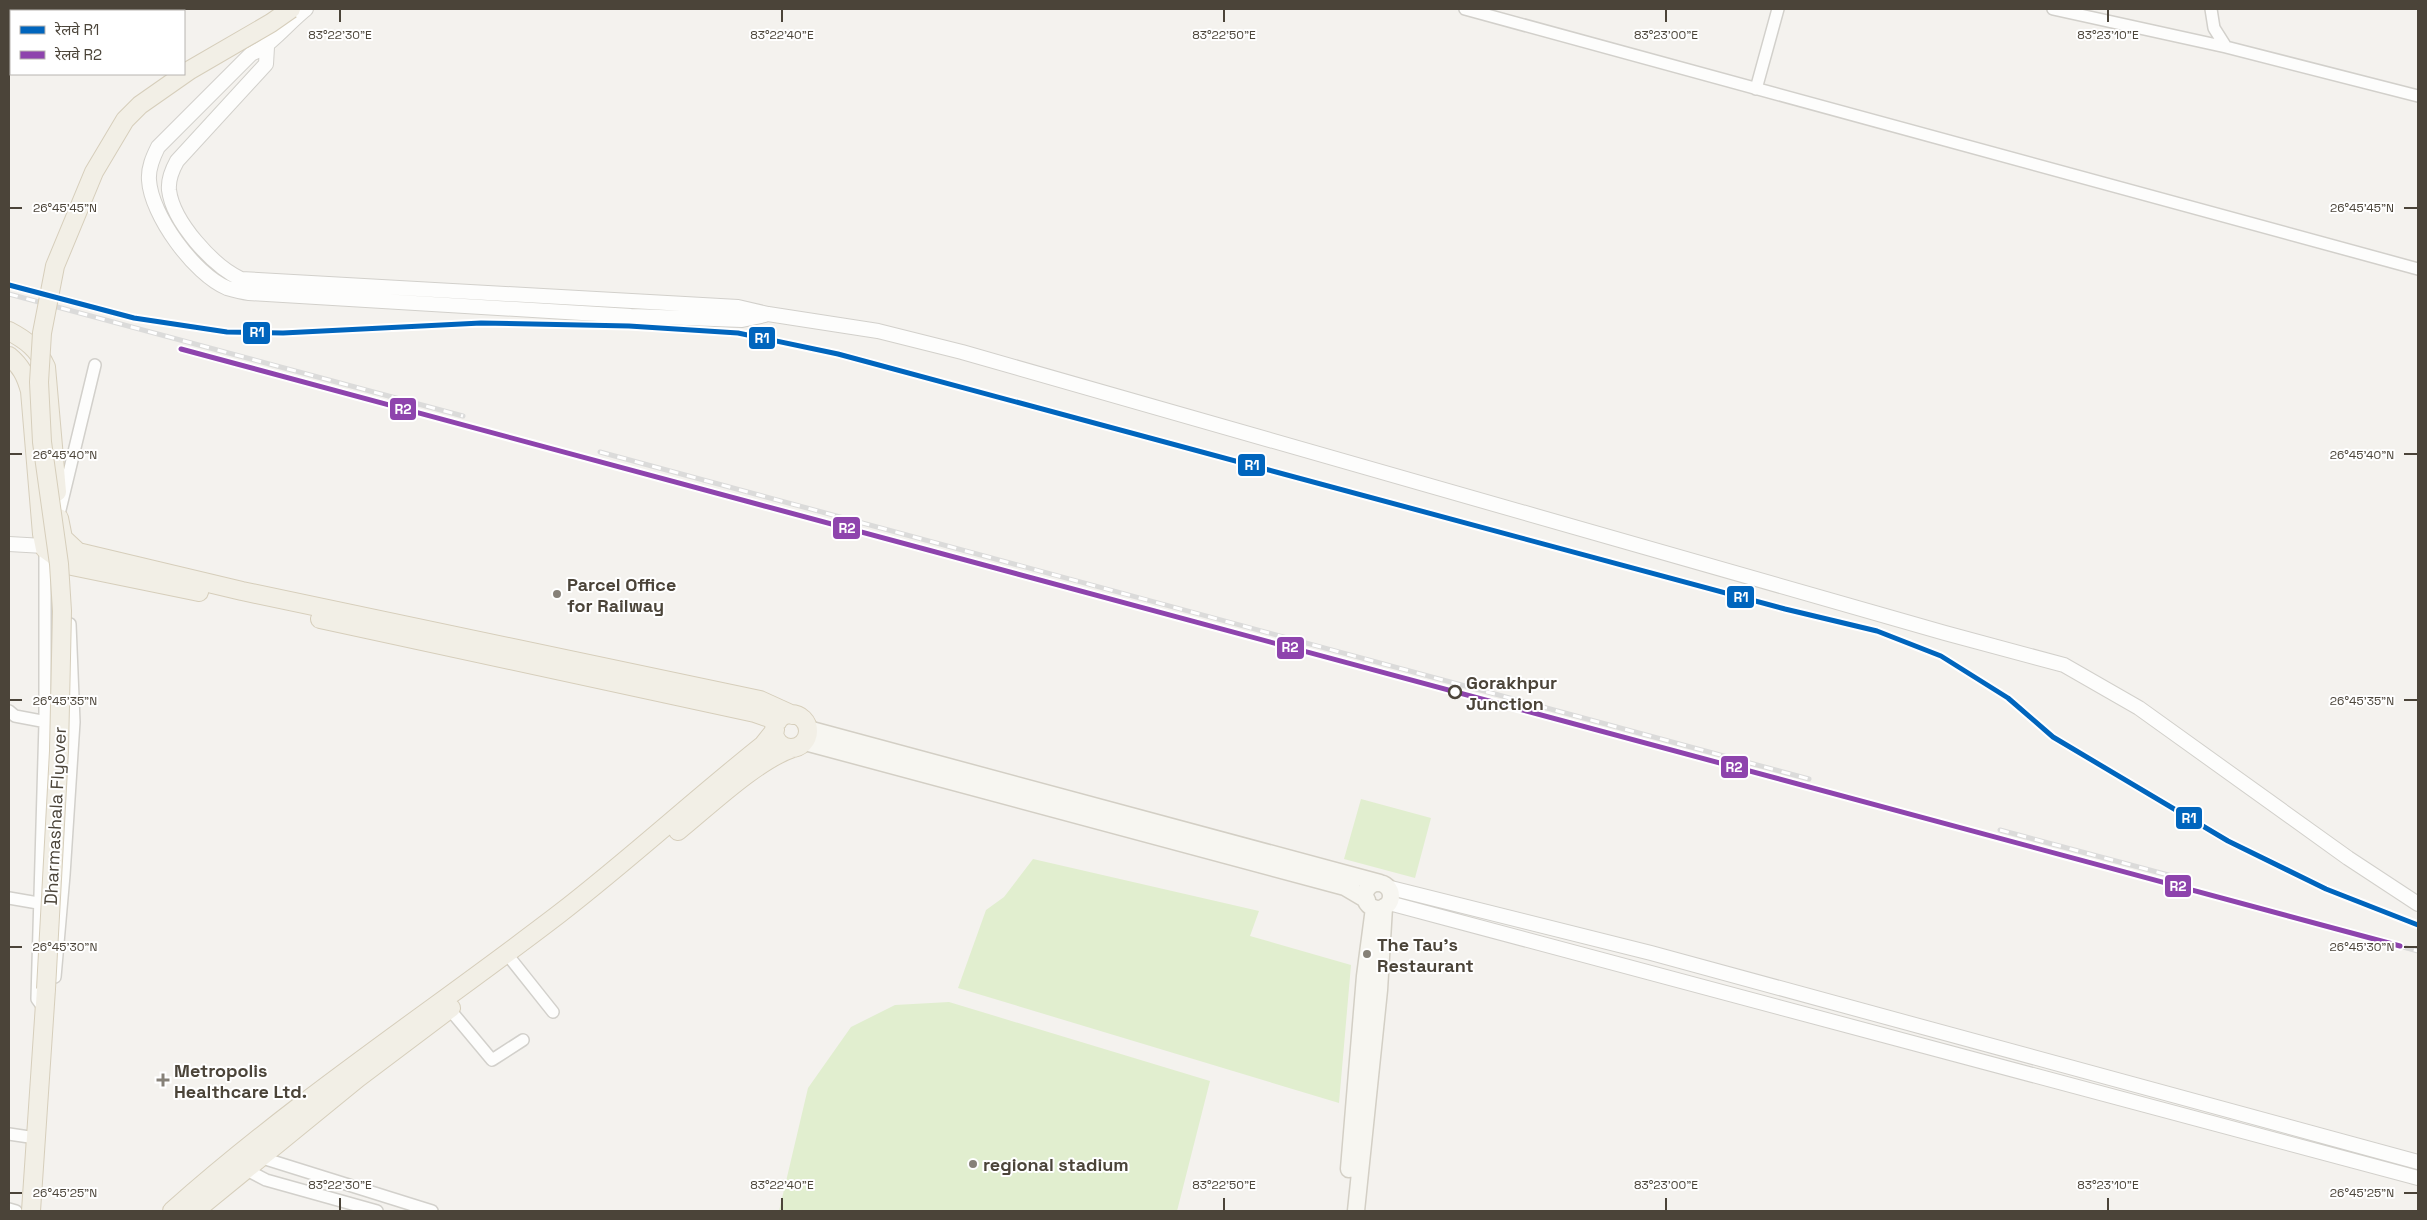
<svg xmlns="http://www.w3.org/2000/svg" width="2427" height="1220" font-family="'Space Grotesk','Noto Sans Devanagari',sans-serif">
<rect width="100%" height="100%" fill="#f4f2ee"/>
<!-- green -->
<path fill="#e1eecf" d="M1361,799L1431,818L1415,878L1344,859Z
M1033,859L1259,911L1250,936L1351,965L1339,1103L958,988L986,910L1004,897Z
M949,1002L1210,1081L1177,1211H779L808,1088L851,1027L895,1005Z"/>
<g fill="none" stroke-linecap="round" stroke-linejoin="round">
<!-- minor casing -->
<g stroke="#d2d0cb" stroke-width="14">
<path id="minor" d="M1465,9L2418,269
M2053,9L2226,47L2418,96
M2211,9L2214,28L2226,47
M1756,89L1778,9
M59,514L95,365
M45,549V723L37,999L45,1010
M9,711L15,716L52,723
M9,898L38,903
M506,953L553,1012
M55,977L64,875L74,722L70,624
M446,1005L492,1060L523,1040
M9,1134L36,1138
M256,1156L432,1211
M241,1167L266,1180L377,1211
M9,1209L16,1211"/>
</g>
<!-- tertiary casing -->
<g stroke="#d2d0cb" stroke-width="16">
<path id="tertiary" d="M306,9C287,24 273,44 251,54L158,147C153,157 148,168 149,180C151,215 194,274 227,288C234,290 242,292 249,293L631,316L742,320L765,315
M267,47L266,64L177,161C172,170 168,180 169,190C173,222 213,266 241,279L738,307L768,314L878,331L962,352L1945,633L2064,665L2139,708L2348,858L2418,904
M9,544L44,546
M1387,887L1651,953L2418,1162
M1389,903L2418,1178"/>
</g>
<!-- secondary casing -->
<g stroke="#d3cfc5" stroke-width="19">
<path id="secondary" d="M808,729L1380,883
M805,742L1345,887L1367,900
M1365 896a13 13 0 1 1 26 0a13 13 0 1 1-26 0Z
M1349,1169L1365,976L1374,908
M1356,1211L1379,990L1384,907"/>
</g>
<!-- primary casing -->
<g stroke="#d6cebb" stroke-width="20">
<path id="primary" d="M9,331C26,340 38,349 46,367L57,492
M9,356C21,366 26,376 30,391L42,534L45,549L67,565L199,592
M59,518L63,538L78,552L242,591L760,700L793,715
M320,619L755,713L778,721
M774 731a17 17 0 1 1 34 0a17 17 0 1 1-34 0Z
M678,831C709,806 757,760 793,748
M31,1211L46,989
M172,1211C294,1102 430,1013 559,914C629,860 694,800 763,745L775,730
M195,1211L358,1078L451,1008"/>
</g>
<!-- minor -->
<use href="#minor" stroke="#fdfdfc" stroke-width="11"/>
<!-- tertiary -->
<use href="#tertiary" stroke="#fdfdfc" stroke-width="14"/>
<!-- secondary -->
<use href="#secondary" stroke="#f7f6f1" stroke-width="16"/>
<!-- primary -->
<use href="#primary" stroke="#f2efe6" stroke-width="18"/>
<!-- rail casing -->
<g stroke="#dbdbda" stroke-width="5">
<path id="rail" d="M9,285L134,318L227,332L283,333L481,323L629,326L738,333L838,354L1468,524
M9,294L463,416
M450,420L2418,951
M600,452L1809,779
M2000,830L2172,876"/>
</g>
<!-- rail -->
<use href="#rail" stroke="#fff" stroke-width="3" stroke-dasharray="9" stroke-linecap="butt"/>
<!-- primary-bridge casing -->
<g stroke="#d6cebb" stroke-width="20" stroke-linecap="butt">
<path id="primary-bridge" d="M46,989L59,751L62,611L59,564L42,442L39,382L42,333L55,266L94,172L125,120L140,105L190,70L271,23L291,9"/>
</g>
<!-- primary-bridge -->
<use href="#primary-bridge" stroke="#f2efe6" stroke-width="18"/>
<!-- rail-1 casing -->
<g stroke="#fff" stroke-width="9">
<path id="rail-1" d="M9,285L134,318L227,332L283,333L481,323L629,326L738,333L838,354L1785,609L1877,631L1941,656L2008,698L2053,737L2228,841L2326,889L2418,925"/>
</g>
<!-- rail-2 casing -->
<g stroke="#fff" stroke-width="9">
<path id="rail-2" d="M181,349L2400,946"/>
</g>
<!-- rail-1 -->
<use href="#rail-1" stroke="#0065bd" stroke-width="5"/>
<!-- rail-2 -->
<use href="#rail-2" stroke="#8e44ad" stroke-width="5"/>
</g>
<!-- ticks -->
<path fill="none" stroke="#4b4439" stroke-width="2" d="M340,10V22M782,10V22M1224,10V22M1666,10V22M2108,10V22M10,208H22M2404,208H2417M10,454H22M2404,454H2417M10,700H22M2404,700H2417M10,947H22M2404,947H2417M10,1193H22M2404,1193H2417M340,1198V1210M782,1198V1210M1224,1198V1210M1666,1198V1210M2108,1198V1210"/>
<!-- markers -->
<g fill="#868178" stroke="#fff" stroke-width="2">
<circle cx="557" cy="594" r="5"/>
<circle cx="1367" cy="954" r="5"/>
<path d="M160.5 1072.5h5v5h5v5h-5v5h-5v-5h-5v-5h5z"/>
<circle cx="973" cy="1164" r="5"/>
</g>
<circle fill="#fff" stroke="#4b4439" stroke-width="2.5" cx="1455" cy="692" r="6"/>
<g text-anchor="middle" dominant-baseline="central" stroke-width="4" stroke-linejoin="round" paint-order="stroke">
<!-- poi labels -->
<g font-size="18" font-weight="bold" fill="#4b4439" stroke="#fff" text-anchor="start">
<text x="567" y="584">Parcel Office<tspan x="567" dy="21">for Railway</tspan></text>
<text x="1377" y="944">The Tau's<tspan x="1377" dy="21">Restaurant</tspan></text>
<text x="174" y="1070">Metropolis<tspan x="174" dy="21">Healthcare Ltd.</tspan></text>
<text x="983" y="1164">regional stadium</text>
</g>
<!-- stop labels -->
<g font-size="18" font-weight="bold" fill="#4b4439" stroke="#fff" text-anchor="start">
<text x="1466" y="682">Gorakhpur<tspan x="1466" dy="21">Junction</tspan></text>
</g>
<!-- street labels -->
<g font-size="18" fill="#4b4439" stroke="#fff">
<text transform="translate(55 816) rotate(-87)">Dharmashala Flyover</text>
</g>
</g>
<g font-size="12" text-anchor="middle" fill="#4b4439" stroke="#fff" stroke-width="4" stroke-linejoin="round" paint-order="stroke">
<text x="340" y="39">83°22'30"E</text>
<text x="782" y="39">83°22'40"E</text>
<text x="1224" y="39">83°22'50"E</text>
<text x="1666" y="39">83°23'00"E</text>
<text x="2108" y="39">83°23'10"E</text>
<text x="65" y="212">26°45'45"N</text>
<text x="2362" y="212">26°45'45"N</text>
<text x="65" y="459">26°45'40"N</text>
<text x="2362" y="459">26°45'40"N</text>
<text x="65" y="705">26°45'35"N</text>
<text x="2362" y="705">26°45'35"N</text>
<text x="65" y="951">26°45'30"N</text>
<text x="2362" y="951">26°45'30"N</text>
<text x="340" y="1189">83°22'30"E</text>
<text x="782" y="1189">83°22'40"E</text>
<text x="1224" y="1189">83°22'50"E</text>
<text x="1666" y="1189">83°23'00"E</text>
<text x="2108" y="1189">83°23'10"E</text>
<text x="65" y="1197">26°45'25"N</text>
<text x="2362" y="1197">26°45'25"N</text>
</g>
<g stroke="#fff" stroke-width="2">
<rect x="242" y="321" width="29" height="24" rx="5" fill="#0065bd"/>
<rect x="748" y="326" width="28" height="24" rx="5" fill="#0065bd"/>
<rect x="389" y="397" width="28" height="24" rx="5" fill="#8e44ad"/>
<rect x="1237" y="453" width="29" height="24" rx="5" fill="#0065bd"/>
<rect x="832" y="516" width="29" height="24" rx="5" fill="#8e44ad"/>
<rect x="1726" y="585" width="29" height="24" rx="5" fill="#0065bd"/>
<rect x="1276" y="636" width="29" height="24" rx="5" fill="#8e44ad"/>
<rect x="1720" y="755" width="29" height="24" rx="5" fill="#8e44ad"/>
<rect x="2175" y="806" width="28" height="24" rx="5" fill="#0065bd"/>
<rect x="2164" y="874" width="28" height="24" rx="5" fill="#8e44ad"/>
</g>
<g font-size="14" text-anchor="middle" font-weight="bold" fill="#fff">
<text x="257" y="337">R1</text>
<text x="762" y="343">R1</text>
<text x="403" y="414">R2</text>
<text x="1252" y="470">R1</text>
<text x="847" y="533">R2</text>
<text x="1741" y="602">R1</text>
<text x="1290" y="652">R2</text>
<text x="1734" y="772">R2</text>
<text x="2189" y="823">R1</text>
<text x="2178" y="891">R2</text>
</g>
<!-- border -->
<rect width="2427" height="1220" fill="none" stroke="#4b4439" stroke-width="20"/>
<!-- legend -->
<rect x="10" y="10" width="175" height="65" fill="#ffffff" stroke="#b7b4b0"/>
<rect x="20" y="26" width="25" height="8" fill="#0065bd" stroke="#b7b4b0"/>
<text x="55" y="35" font-size="15" fill="#4b4439">रेलवे R1</text>
<rect x="20" y="51" width="25" height="8" fill="#8e44ad" stroke="#b7b4b0"/>
<text x="55" y="60" font-size="15" fill="#4b4439">रेलवे R2</text>
</svg>
